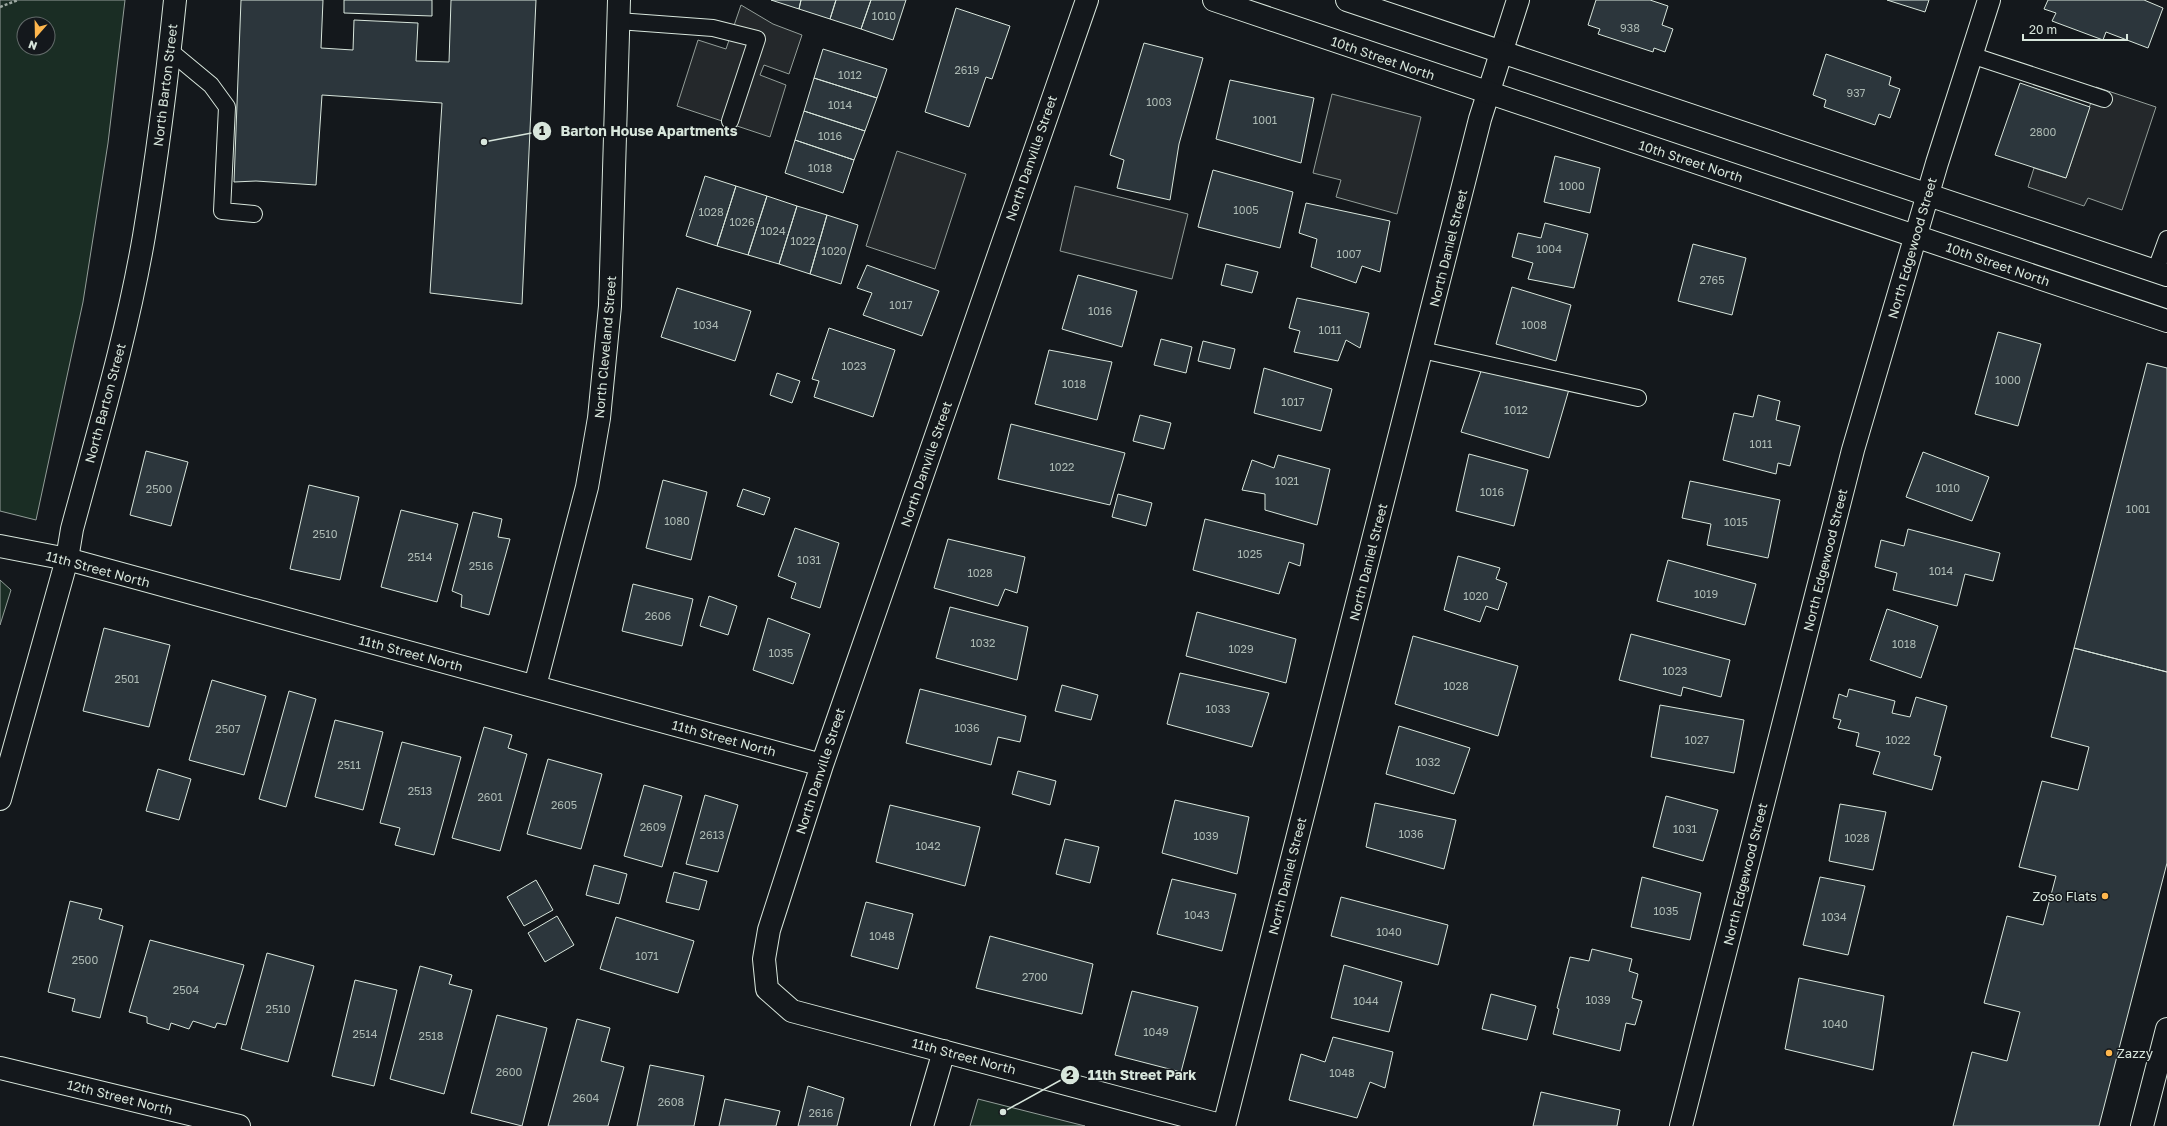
<svg xmlns="http://www.w3.org/2000/svg" width="2167" height="1126" font-family="'Golos Text',sans-serif">
<rect width="100%" height="100%" fill="#14181c"/>
<!-- green -->
<path fill="#1a2d24" stroke="#939e99" fill-rule="evenodd" d="M0,0H125L108,143L83,302L36,520L0,511ZM24,24H48V48H24Z
M0,580L11,590L0,625Z
M978,1099L1085,1126H970Z"/>
<!-- parking -->
<path fill="#24282b" stroke="#939e99" d="M741,5L773,24L802,35L789,74L764,65L760,75L786,85L770,137L677,106L698,40L726,49Z
M2096,87L2156,107L2122,210L2088,198L2084,206L2028,187L2034,168L2066,178Z
M1332,94L1421,117L1397,214L1336,197L1341,180L1313,173Z
M897,151L966,174L935,269L866,246Z
M1075,186L1188,214L1172,279L1060,251Z"/>
<!-- building -->
<path fill="#2c363c" stroke="#d8e6dc" d="M241,0H323L321,48L353,50L354,20L418,23L416,61L449,62L451,0H536L522,304L430,293L442,103L322,95L316,185L256,181L234,182Z
M344,0H432V16L344,13Z
M771,0H801L799,9Z
M801,0H836L830,19L799,9Z
M836,0H871L861,29L830,19Z
M871,0H906L893,40L861,29Z
M1596,0H1650L1668,6L1662,25L1673,29L1665,52L1654,48L1653,52L1598,34L1600,29L1588,25Z
M1887,0H1929L1925,12Z
M2048,0H2144L2163,8L2148,48L2106,32L2103,40L2052,21L2056,13L2044,9Z
M956,8L1010,26L992,79L986,77L969,127L925,112Z
M1144,43L1203,58L1179,144L1170,200L1117,188L1124,160L1110,155Z
M823,49L887,69L877,98L814,78Z
M1826,54L1891,77L1889,85L1900,89L1890,118L1879,114L1875,125L1824,107L1826,100L1813,95Z
M814,78L877,98L865,131L804,111Z
M1230,80L1314,98L1301,163L1216,139Z
M2020,83L2090,107L2066,178L1995,155Z
M804,111L865,131L854,160L795,140Z
M795,140L854,160L843,193L785,173Z
M1555,156L1600,168L1590,213L1544,202Z
M1213,170L1293,192L1280,248L1198,227Z
M705,176L736,186L717,246L686,236Z
M736,186L767,196L748,255L717,246Z
M767,196L797,206L779,264L748,255Z
M1306,203L1390,221L1380,272L1362,266L1356,283L1311,267L1317,239L1299,233Z
M797,206L827,215L810,274L779,264Z
M827,215L858,225L841,284L810,274Z
M1545,223L1588,234L1574,288L1528,279L1533,263L1512,257L1518,233L1541,238Z
M1693,244L1746,258L1732,315L1678,301Z
M1226,264L1258,272L1252,293L1221,285Z
M867,265L939,291L922,336L863,315L872,293L857,288Z
M1078,275L1137,291L1122,347L1062,329Z
M1512,287L1571,305L1556,361L1496,344Z
M677,288L751,311L735,361L661,337Z
M1297,298L1369,313L1360,348L1346,340L1338,361L1294,352L1300,331L1289,328Z
M829,328L895,350L873,417L814,397L819,381L812,379Z
M1998,332L2041,344L2018,426L1975,414Z
M1161,339L1192,347L1186,373L1154,365Z
M1203,341L1235,349L1230,369L1198,361Z
M1049,350L1112,362L1097,420L1035,404Z
M2147,363L2167,368V672L2074,648Z
M1483,365L1570,386L1549,458L1461,432Z
M1264,368L1332,389L1321,431L1254,413Z
M777,373L800,381L792,403L770,395Z
M1758,395L1780,401L1776,420L1800,426L1790,466L1778,463L1776,474L1723,460L1734,413L1753,417Z
M1140,415L1171,423L1164,449L1133,441Z
M1011,424L1125,453L1110,505L998,479Z
M146,451L188,462L171,526L130,515Z
M1923,452L1989,477L1972,521L1906,497Z
M1469,454L1528,470L1514,526L1456,511Z
M1278,455L1330,469L1317,525L1265,510V494L1242,490L1252,460L1274,468Z
M663,480L707,492L691,560L646,548Z
M1690,481L1780,500L1768,558L1707,545L1711,524L1682,518Z
M309,485L359,497L340,580L290,569Z
M743,489L770,498L764,515L737,506Z
M1118,494L1152,503L1146,526L1112,517Z
M401,510L458,524L437,602L381,587Z
M473,512L502,519L498,537L510,539L489,615L461,607L462,595L452,591Z
M1205,519L1304,544L1300,566L1289,562L1279,594L1193,570Z
M795,528L839,543L820,608L791,598L796,583L778,576Z
M1908,529L2000,553L1993,581L1965,574L1957,606L1893,590L1897,573L1875,567L1881,540L1904,546Z
M948,539L1025,557L1017,593L1005,589L998,606L934,588Z
M1458,556L1500,568L1496,579L1507,583L1498,610L1486,606L1480,622L1444,610Z
M1668,560L1756,584L1745,625L1657,601Z
M633,584L693,599L682,646L622,631Z
M709,596L737,606L728,635L700,626Z
M950,607L1028,627L1017,680L936,658Z
M1887,609L1938,626L1921,678L1870,660Z
M1197,612L1296,639L1286,683L1186,656Z
M768,618L810,634L793,684L753,670Z
M104,628L170,645L149,727L83,711Z
M1631,634L1730,660L1721,697L1683,687L1681,696L1619,680Z
M1413,636L1518,666L1498,736L1395,704Z
M2074,648L2167,672V863L2099,1126H1953L1972,1052L2007,1061L2020,1012L1984,1003L2007,916L2043,925L2056,876L2019,867L2042,781L2078,790L2089,747L2051,737Z
M1180,673L1269,693L1252,747L1167,724Z
M212,680L266,696L244,775L189,760Z
M1062,685L1098,695L1091,720L1055,711Z
M920,689L1026,716L1020,742L998,737L991,765L906,743Z
M1849,689L1895,701L1892,713L1910,717L1916,697L1947,706L1934,755L1941,757L1932,790L1873,774L1880,752L1856,746L1859,733L1838,728L1841,720L1833,718L1839,694L1847,697Z
M289,691L316,699L286,807L259,799Z
M1660,705L1744,720L1734,773L1651,757Z
M335,720L383,732L363,810L315,797Z
M1399,726L1470,748L1454,794L1386,774Z
M484,727L512,735L508,748L527,754L500,851L452,838Z
M402,742L461,757L434,855L395,845L400,828L380,823Z
M548,759L602,774L581,849L527,834Z
M158,769L191,779L179,820L146,811Z
M1018,771L1056,781L1050,805L1012,794Z
M644,785L682,796L662,867L624,856Z
M705,795L738,805L718,872L686,864Z
M1666,796L1718,810L1703,861L1653,847Z
M1175,800L1249,817L1237,874L1162,853Z
M1375,803L1456,820L1444,869L1366,847Z
M1840,804L1886,812L1873,870L1829,861Z
M890,805L980,827L965,886L876,862Z
M1065,839L1099,847L1090,883L1056,874Z
M594,865L627,874L619,904L586,895Z
M674,872L707,881L699,910L666,902Z
M1642,877L1701,893L1690,940L1631,927Z
M1820,877L1865,886L1848,955L1803,945Z
M1172,879L1236,894L1222,951L1157,934Z
M536,880L553,910L524,926L507,897Z
M1341,897L1448,925L1438,965L1331,936Z
M70,901L102,909L99,919L123,926L100,1018L72,1011L75,999L48,992Z
M866,902L913,914L898,969L851,956Z
M557,916L574,945L545,962L528,933Z
M616,917L694,941L678,993L600,969Z
M990,936L1093,964L1082,1014L976,988Z
M150,940L244,965L226,1025L217,1023L215,1028L193,1021L189,1029L171,1023L169,1030L147,1023V1017L129,1012Z
M1592,949L1632,959L1629,971L1638,974L1632,998L1642,1001L1635,1025L1626,1023L1620,1051L1553,1034L1559,1009L1557,1008L1570,957L1589,961Z
M267,953L314,966L288,1062L241,1049Z
M1344,965L1402,982L1389,1032L1331,1018Z
M420,966L452,975L449,984L472,990L444,1094L390,1079Z
M1799,978L1884,996L1873,1070L1785,1049Z
M355,980L397,990L374,1086L332,1076Z
M1132,991L1198,1007L1181,1072L1115,1055Z
M1491,994L1536,1006L1527,1040L1482,1029Z
M497,1015L547,1028L522,1126L471,1113Z
M577,1019L610,1028L601,1061L624,1067L608,1126H548Z
M1333,1037L1393,1052L1385,1088L1370,1082L1357,1118L1289,1100L1301,1054L1325,1062Z
M650,1065L704,1076L694,1126H637Z
M808,1086L844,1098L837,1126H798Z
M1541,1092L1620,1110L1617,1126H1533Z
M725,1099L780,1111L776,1126H719Z"/>
<g fill="none" stroke-linecap="round" stroke-linejoin="round">
<!-- service casing -->
<g stroke="#d8e6dc" stroke-width="18">
<path id="service" d="M618,21L713,28L757,39L730,121
M170,51L211,85L227,107L222,211L254,214
M1971,55L2104,99
M2155,272L2167,239
M1422,350L1638,398"/>
</g>
<!-- minor casing -->
<g stroke="#d8e6dc" stroke-width="24">
<path id="minor" d="M1087,0L822,765L769,930L764,959L767,989L792,1011L1224,1126
M0,546L67,559L822,765
M535,686L587,487L599,418L610,306L619,0
M0,1068L239,1126
M922,1126L944,1051
M1224,1126L1480,119L1518,0
M1681,1126L1853,450L1937,163L1989,0
M2142,1126L2167,1029"/>
</g>
<!-- tertiary casing -->
<g stroke="#d8e6dc" stroke-width="24">
<path id="tertiary" d="M0,799L67,559L72,529C98,432 127,335 144,236C157,158 167,79 175,0"/>
</g>
<!-- secondary casing -->
<g stroke="#d8e6dc" stroke-width="24">
<path id="secondary" d="M1214,0L2167,321
M1347,0L2167,275"/>
</g>
<!-- path -->
<path stroke="#9da8a2" stroke-width="2.5" stroke-dasharray="3 2" stroke-linecap="butt" d="M0,7L18,0"/>
<!-- service -->
<use href="#service" stroke="#14181c" stroke-width="16"/>
<!-- minor -->
<use href="#minor" stroke="#14181c" stroke-width="22"/>
<!-- tertiary -->
<use href="#tertiary" stroke="#14181c" stroke-width="22"/>
<!-- secondary -->
<use href="#secondary" stroke="#14181c" stroke-width="22"/>
</g>
<!-- markers -->
<g fill="#ffb74d" stroke="#14181c" stroke-width="1.5">
<circle cx="2105" cy="896" r="4"/>
<circle cx="2109" cy="1053" r="4"/>
</g>
<g text-anchor="middle" dominant-baseline="central" stroke-width="3" stroke-linejoin="round" paint-order="stroke">
<!-- number labels -->
<g font-size="11" fill="#adbab4">
<text x="884" y="15">1010</text>
<text x="1630" y="27">938</text>
<text x="967" y="69">2619</text>
<text x="850" y="74">1012</text>
<text x="1856" y="92">937</text>
<text x="1159" y="101">1003</text>
<text x="840" y="104">1014</text>
<text x="1265" y="119">1001</text>
<text x="2043" y="131">2800</text>
<text x="830" y="135">1016</text>
<text x="820" y="167">1018</text>
<text x="1572" y="185">1000</text>
<text x="1246" y="209">1005</text>
<text x="711" y="211">1028</text>
<text x="742" y="221">1026</text>
<text x="773" y="230">1024</text>
<text x="803" y="240">1022</text>
<text x="1549" y="248">1004</text>
<text x="834" y="250">1020</text>
<text x="1349" y="253">1007</text>
<text x="1712" y="279">2765</text>
<text x="901" y="304">1017</text>
<text x="1100" y="310">1016</text>
<text x="706" y="324">1034</text>
<text x="1534" y="324">1008</text>
<text x="1330" y="329">1011</text>
<text x="854" y="365">1023</text>
<text x="2008" y="379">1000</text>
<text x="1074" y="383">1018</text>
<text x="1293" y="401">1017</text>
<text x="1516" y="409">1012</text>
<text x="1761" y="443">1011</text>
<text x="1062" y="466">1022</text>
<text x="1287" y="480">1021</text>
<text x="1948" y="487">1010</text>
<text x="159" y="488">2500</text>
<text x="1492" y="491">1016</text>
<text x="2138" y="508">1001</text>
<text x="677" y="520">1080</text>
<text x="1736" y="521">1015</text>
<text x="325" y="533">2510</text>
<text x="1250" y="553">1025</text>
<text x="420" y="556">2514</text>
<text x="809" y="559">1031</text>
<text x="481" y="565">2516</text>
<text x="1941" y="570">1014</text>
<text x="980" y="572">1028</text>
<text x="1706" y="593">1019</text>
<text x="1476" y="595">1020</text>
<text x="658" y="615">2606</text>
<text x="983" y="642">1032</text>
<text x="1904" y="643">1018</text>
<text x="1241" y="648">1029</text>
<text x="781" y="652">1035</text>
<text x="1675" y="670">1023</text>
<text x="127" y="678">2501</text>
<text x="1456" y="685">1028</text>
<text x="1218" y="708">1033</text>
<text x="967" y="727">1036</text>
<text x="228" y="728">2507</text>
<text x="1697" y="739">1027</text>
<text x="1898" y="739">1022</text>
<text x="1428" y="761">1032</text>
<text x="349" y="764">2511</text>
<text x="420" y="790">2513</text>
<text x="490" y="796">2601</text>
<text x="564" y="804">2605</text>
<text x="653" y="826">2609</text>
<text x="1685" y="828">1031</text>
<text x="1411" y="833">1036</text>
<text x="712" y="834">2613</text>
<text x="1206" y="835">1039</text>
<text x="1857" y="837">1028</text>
<text x="928" y="845">1042</text>
<text x="1666" y="910">1035</text>
<text x="1197" y="914">1043</text>
<text x="1834" y="916">1034</text>
<text x="1389" y="931">1040</text>
<text x="882" y="935">1048</text>
<text x="647" y="955">1071</text>
<text x="85" y="959">2500</text>
<text x="1035" y="976">2700</text>
<text x="186" y="989">2504</text>
<text x="1598" y="999">1039</text>
<text x="1366" y="1000">1044</text>
<text x="278" y="1008">2510</text>
<text x="1835" y="1023">1040</text>
<text x="1156" y="1031">1049</text>
<text x="365" y="1033">2514</text>
<text x="431" y="1035">2518</text>
<text x="509" y="1071">2600</text>
<text x="1342" y="1072">1048</text>
<text x="586" y="1097">2604</text>
<text x="671" y="1101">2608</text>
<text x="821" y="1112">2616</text>
</g>
<!-- street labels -->
<g font-size="13" fill="#d8e6dc" stroke="#14181c">
<text transform="translate(1383 58) rotate(19)">10th Street North</text>
<text transform="translate(165 85) rotate(-83)">North Barton Street</text>
<text transform="translate(1031 158) rotate(-71)">North Danville Street</text>
<text transform="translate(1691 161) rotate(18)">10th Street North</text>
<text transform="translate(1448 248) rotate(-76)">North Daniel Street</text>
<text transform="translate(1912 248) rotate(-74)">North Edgewood Street</text>
<text transform="translate(1998 264) rotate(19)">10th Street North</text>
<text transform="translate(605 347) rotate(-85)">North Cleveland Street</text>
<text transform="translate(105 403) rotate(-75)">North Barton Street</text>
<text transform="translate(926 464) rotate(-71)">North Danville Street</text>
<text transform="translate(1825 560) rotate(-76)">North Edgewood Street</text>
<text transform="translate(1368 562) rotate(-76)">North Daniel Street</text>
<text transform="translate(98 569) rotate(15)">11th Street North</text>
<text transform="translate(411 653) rotate(15)">11th Street North</text>
<text transform="translate(724 738) rotate(15)">11th Street North</text>
<text transform="translate(820 771) rotate(-72)">North Danville Street</text>
<text transform="translate(1745 874) rotate(-76)">North Edgewood Street</text>
<text transform="translate(1287 876) rotate(-76)">North Daniel Street</text>
<text transform="translate(964 1056) rotate(15)">11th Street North</text>
<text transform="translate(120 1097) rotate(14)">12th Street North</text>
</g>
<!-- poi labels -->
<g font-size="13" fill="#d8e6dc" stroke="#14181c" text-anchor="end">
<text x="2097" y="896">Zoso Flats</text>
<text x="2117" y="1053" text-anchor="start">Zazzy</text>
</g>
</g>
<!-- callouts -->
<path fill="none" stroke="#d8e6dc" stroke-width="1.5" d="M484 142L542 131M1003 1112L1070 1075"/>
<g fill="#d8e6dc" stroke="#14181c" stroke-width="1.5">
<circle cx="484" cy="142" r="4"/>
<circle cx="1003" cy="1112" r="4"/>
<circle cx="542" cy="131" r="10"/>
<circle cx="1070" cy="1075" r="10"/>
</g>
<g font-size="12" text-anchor="middle" font-weight="bold" fill="#111">
<text x="542" y="135">1</text>
<text x="1070" y="1079">2</text>
</g>
<g font-size="14" text-anchor="middle" font-weight="bold" fill="#d8e6dc" stroke="#14181c" stroke-width="3" stroke-linejoin="round" paint-order="stroke">
<text x="649" y="136">Barton House Apartments</text>
<text x="1142" y="1080">11th Street Park</text>
</g>
<!-- north arrow -->
<g transform="translate(36 36) rotate(200)"><circle r="19" fill="#14181c" stroke="#626a69"/>
<path d="M0-3L7 15L0 10L-7 15Z" fill="#ffb74d"/>
<text y="-6" font-size="11" font-weight="bold" text-anchor="middle" fill="#d8e6dc">N</text>
</g>
<!-- scale -->
<path d="M2023 34v6h104v-6" fill="none" stroke="#d8e6dc" stroke-width="2"/>
<text x="2029" y="34" font-size="12" fill="#d8e6dc" stroke="#14181c" stroke-width="3" paint-order="stroke">20 m</text>
</svg>
